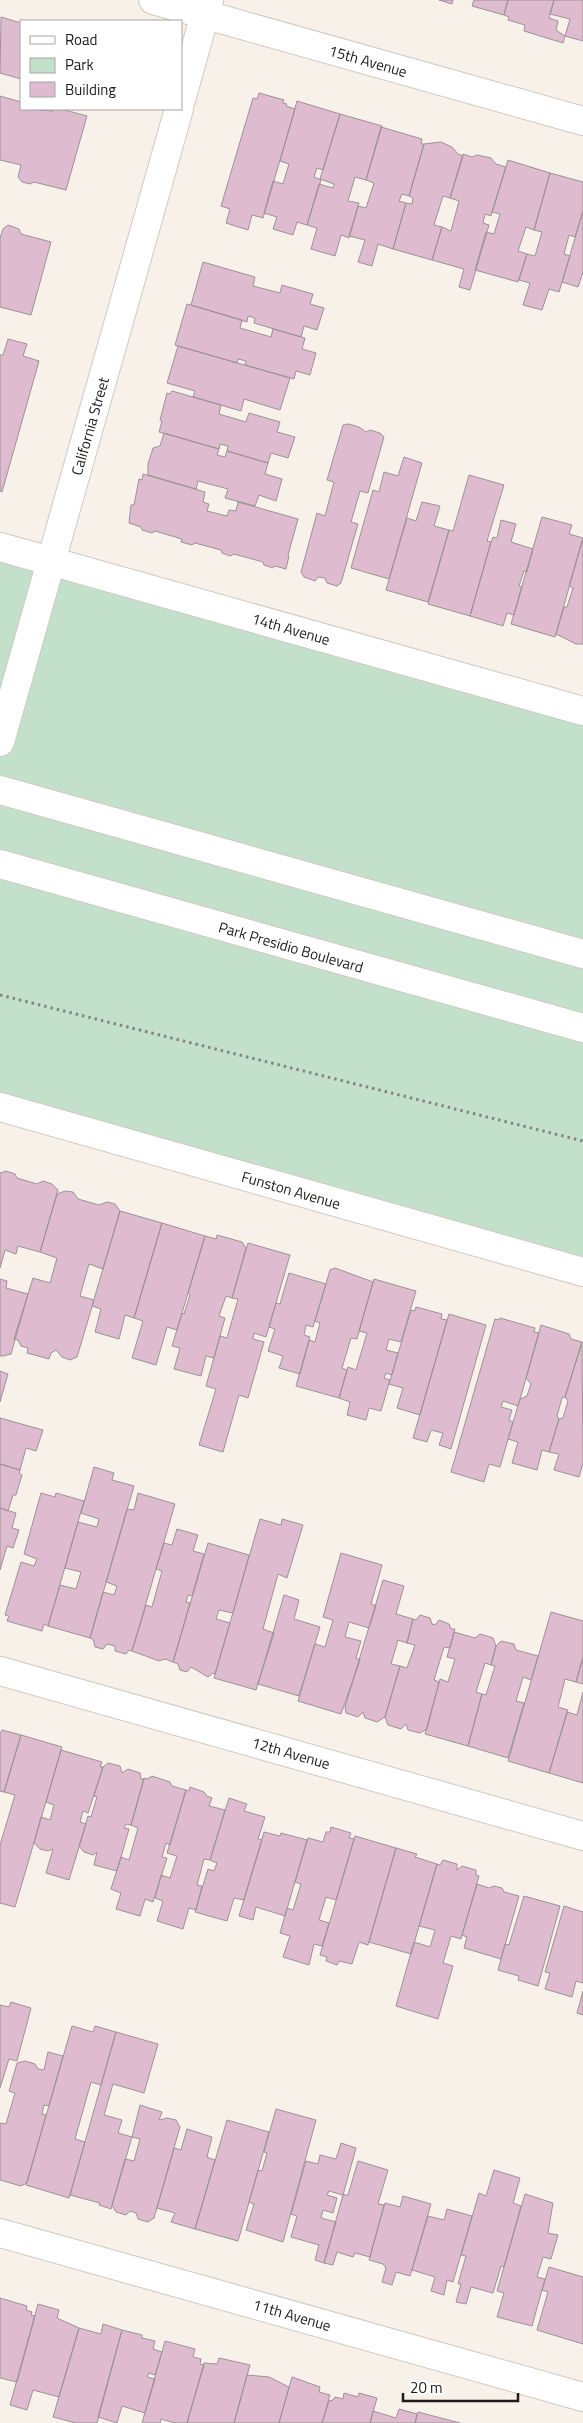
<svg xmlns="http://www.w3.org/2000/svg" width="583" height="2423" font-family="'Titillium Web',sans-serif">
<rect width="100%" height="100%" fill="#f8f1ea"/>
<!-- green -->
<path fill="#c3e0cb" d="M0,546L583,710V1272L0,1108Z"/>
<!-- building -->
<path fill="#dfbbcf" stroke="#9b9297" d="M439,0H453L452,4Z
M474,0H508L504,15L472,6Z
M508,0H554L549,18L558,21L556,30L565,36L563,43L524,31L525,25L508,20L509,17L504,15Z
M554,0H583V41L565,36L570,19L550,14Z
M1,17L21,23V79L0,73Z
M259,93L284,100L283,103L287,104L286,106L295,109L263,218L252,215L248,230L226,223L230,209L221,206L253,98L257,99Z
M0,96L21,102V109L53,111V109H61L87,116L66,190L34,182L30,184L22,182L18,177L21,165L0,160Z
M297,101L340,114L323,170L317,168L314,177L321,180L307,225L297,222L293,235L273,229L277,217L264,213L273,181L283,184L289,164L280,161Z
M340,114L382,126L366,180L355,177L348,201L359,203L349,238L341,235L335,256L311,249L317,228L307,225L319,184L333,188L334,184L320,179Z
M381,127L422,139L421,144H424L409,196L402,194L399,201L406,203L393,249L378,244L372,266L358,262L365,240L349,236L358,206L366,208L374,183L366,180Z
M441,142L452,147L458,154L463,156L450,198L443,196L434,225L442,227L432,260L393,249L406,203L412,204L413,198L409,196L424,144Z
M463,154L472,157L477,155L491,158L496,164L506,167L491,216L485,214L483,223L489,225L470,290L459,287L464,269L432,260L442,227L451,231L459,201L450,198Z
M508,160L550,173L534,230L526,227L518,251L527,254L518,282L475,270L486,232L494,234L500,214L492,212Z
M550,173L583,182V211L575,237L569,235L564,254L570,256L559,292L549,289L542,310L523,305L530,283L519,280L527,254L535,256L542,232L534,230Z
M583,211V272L578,287L562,282Z
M8,225L19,229L21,234L51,242L31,315L0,307V238L3,229Z
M203,262L255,277L253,286L280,293L282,285L313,294L310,304L324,308L317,330L304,326L301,337L254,323L255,318L248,316L247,322L191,305Z
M187,304L242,320L240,328L271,337L273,329L305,338L302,349L316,353L310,375L296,371L294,379L245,365L246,361L238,359L237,363L175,345Z
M8,339L27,344L23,356L39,361L2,492L0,491V355H3Z
M178,346L290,378L280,410L244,399L241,411L193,397L195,391L167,383Z
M172,391L221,405L219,414L246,422L249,413L280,422L277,432L295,437L288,458L271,453L268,463L227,451L228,446L220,444L219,449L159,432L162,421L160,420L167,393L170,394Z
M349,424L359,427L366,432L370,430L380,433L384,437L368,493L360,491L351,522L358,524L341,583L337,586L327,583L325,578L318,577L315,581L304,577L301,572L317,513L325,516L334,482L327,480L343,425Z
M164,433L219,449L217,455L225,457L227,451L268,463L265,474L282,479L276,501L259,495L255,506L225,498L228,489L198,481L196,489L148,475V464L153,448L160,446Z
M404,457L422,463L389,579L351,568L373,490L379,492L384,472L398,476Z
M143,474L205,492L203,502L209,504L207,511L227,516L229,510L236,511L238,502L298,519L288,555L289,556L286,569L275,566L273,568L264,565L263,562L234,554L230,556L222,553L221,550L195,543L192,545L181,542L182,539L155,531L152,533L142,530L141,527L129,523L131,505H134L139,479L142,480Z
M469,475L504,485L487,541L491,542L470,616L428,604L449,530L453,531Z
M422,502L440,506L434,526L449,530L428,602L386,590L407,518L416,521Z
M542,517L572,525L569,534L583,538L555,637L511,624Z
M501,520L516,524L511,542L533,549L527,572L524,571L519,586L522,587L514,615L507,613L503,626L470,616L491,542L493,537L497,538Z
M582,541H583V644H576L556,634L564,607H567L573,588L569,586Z
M6,1171L15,1174L17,1178L37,1184L43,1181L52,1184L58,1190L40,1252L18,1246L16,1254L5,1250L0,1268V1173Z
M65,1191L73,1192L78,1199L99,1205L107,1202L115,1204L120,1211L103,1269L89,1264L80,1296L94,1300L77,1357L70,1360L62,1357L56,1350L51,1353L49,1359L27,1353L28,1348L21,1346L18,1340L14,1339L33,1278L50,1283L57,1258L40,1252L57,1194Z
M120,1211L162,1223L134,1318L125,1315L119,1339L95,1332L101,1309L92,1306Z
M162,1223L205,1236L177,1330L167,1327L156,1365L132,1358L143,1321L134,1318Z
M217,1235L242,1242L246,1248L232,1298L226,1296L219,1316L225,1318L214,1358L206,1356L201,1376L174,1369L180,1348L172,1346L182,1313L184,1314L190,1295L188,1293L205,1236L216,1239Z
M248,1243L290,1255L266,1337L254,1333L253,1339L264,1342L248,1398L239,1395L223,1452L199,1445L216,1389L206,1386L220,1336L227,1338L238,1299L232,1298Z
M335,1268L373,1282L357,1339L351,1338L342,1368L347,1370L339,1398L296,1386L309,1340L315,1342L320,1323L315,1321L330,1270Z
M289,1273L326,1284L313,1327L306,1325L304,1335L310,1337L300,1374L279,1368L283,1356L268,1351L275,1329L269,1327L276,1303L280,1304Z
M0,1279L7,1281L6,1288L28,1294L11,1354L3,1356H0Z
M374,1279L416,1291L401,1342L389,1339L386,1350L398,1353L392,1375L386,1373L384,1378L390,1380L381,1411L369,1408L366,1420L347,1415L350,1402L339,1398L348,1367L356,1370L367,1333L359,1331Z
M416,1307L442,1314L441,1319L447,1320L420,1415L397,1408L403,1388L389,1384L411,1310L415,1311Z
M449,1314L486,1325L451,1449L439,1445L443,1433L431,1430L427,1442L413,1438Z
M500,1318L535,1328L534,1332L539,1333L518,1406L503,1401L501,1407L512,1410L509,1420L513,1422L500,1467L489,1464L484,1482L451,1472L495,1319L499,1320Z
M541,1325L569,1334L571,1339L582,1342L565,1397L562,1398L557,1416L559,1419L549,1452L542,1450L537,1470L512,1463L518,1442L508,1439L520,1399L527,1396L531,1384L526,1378Z
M582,1342L583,1463L579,1477L554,1470L559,1454L549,1452L559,1419L563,1418L568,1401L565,1397Z
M0,1371L8,1374L0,1402Z
M0,1418L43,1430L36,1451L26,1448L20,1470L0,1464Z
M0,1464L20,1470L19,1473L22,1475L16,1495H13L8,1511L0,1508Z
M94,1467L114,1473L112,1480L134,1486L90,1638L48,1626L60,1585L76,1589L81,1572L65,1568L78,1522L97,1527L99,1519L81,1513Z
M41,1493L55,1497L56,1493L84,1501L48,1626L44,1624L42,1631L7,1621L9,1616L5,1615L21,1562L34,1566L37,1559L24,1554Z
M138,1493L175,1504L132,1651L129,1650L126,1654L115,1651V1646L107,1644L103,1649L95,1647L93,1639L90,1638L103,1592L114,1595L117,1586L106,1582L127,1509L134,1510Z
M0,1508L16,1513L12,1528L19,1530L13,1548L7,1546L0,1570Z
M260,1519L281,1525L282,1519L303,1525L287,1578L278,1574L263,1629L274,1633L256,1690L214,1678Z
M177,1529L198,1535L193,1551L204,1554L192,1596L188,1595L186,1602L190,1603L173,1662L165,1659L159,1661L132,1651L146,1605L152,1607L162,1571L156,1569L164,1543L172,1545Z
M208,1543L249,1555L233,1613L219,1610L216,1619L230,1623L215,1674L213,1673L208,1677L191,1667L187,1672L180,1670L178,1664L173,1662Z
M341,1553L382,1565L371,1604L376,1606L369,1628L349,1622L345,1637L361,1641L356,1658L360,1660L341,1714L298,1701L315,1644L325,1647L333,1620L323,1617Z
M383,1580L404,1586L396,1614L413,1619L407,1643L398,1640L391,1664L400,1666L385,1717L377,1722L365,1718L363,1712L358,1717L346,1713L345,1707Z
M284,1595L299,1600L294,1619L320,1627L299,1696L258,1684Z
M551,1612L583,1621V1657L576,1682L565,1679L558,1707L568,1710L549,1773L508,1761Z
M420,1615L430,1618L432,1624L435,1625L439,1620L449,1624L451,1629H455L450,1648L444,1647L434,1680L439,1682L427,1729L420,1733L408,1730L406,1724L401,1729L388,1725L385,1717L400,1666L407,1668L415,1645L407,1643L413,1619L416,1620Z
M454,1632L475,1638L480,1634L493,1638L496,1646L491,1665L485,1663L476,1692L482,1694L468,1746L425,1734L440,1679L448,1682L455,1659L447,1657Z
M501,1641L514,1644L516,1650L538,1656L531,1680L523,1677L516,1701L524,1703L508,1758L468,1746L482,1694L486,1695L495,1666L491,1665L496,1646Z
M583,1657V1684L576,1682Z
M583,1692V1783L549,1773L567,1712L577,1715Z
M2,1730L21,1735L4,1792L0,1791V1734Z
M21,1735L62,1747L15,1907L0,1903V1845L15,1795L4,1792Z
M61,1750L102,1762L100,1767H103L88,1813L83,1811L80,1822L86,1824L69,1880L46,1873L53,1849L48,1851L40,1849L34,1843L41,1817L50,1820L54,1805L46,1802Z
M108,1763L120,1766L122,1773L128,1769L140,1773L141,1779H144L131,1825L126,1824L124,1828L129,1829L117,1871L94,1865L97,1852L93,1855L84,1852L79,1846L88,1816L91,1817L97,1797L94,1796L103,1767Z
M152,1776L170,1782L172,1786L186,1790L170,1845L166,1843L162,1857L167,1858L153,1902L145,1899L140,1916L116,1909L121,1893L111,1889L121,1857L129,1860L138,1828L131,1825L144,1778L147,1779Z
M190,1787L204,1792L207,1796L212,1798L209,1806L225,1810L210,1860L204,1859L197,1885L202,1886L196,1910L189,1908L183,1929L157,1921L163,1901L155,1898L161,1875L170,1878L177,1856L167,1853L186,1790L189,1791Z
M229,1798L247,1804L244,1811L265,1817L258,1839L262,1840L244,1900L234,1898L227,1921L195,1912L208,1869L214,1871L217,1863L210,1860Z
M331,1827L351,1833L349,1838L354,1839L336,1900L326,1897L319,1920L329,1923L322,1946L314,1944L309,1965L283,1957L290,1936L280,1933L287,1908L293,1910L301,1884L295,1882L308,1838L323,1842L326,1832H330Z
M264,1832L280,1836L281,1833L307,1840L285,1916L256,1907L253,1920L239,1916Z
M355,1836L396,1848L368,1945L359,1942L352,1964L339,1961L337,1965L326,1961L327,1957L320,1955Z
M396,1848L417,1854L415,1857L437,1864L411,1954L369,1942Z
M443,1860L457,1864V1870L462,1866L476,1870V1875L479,1876L461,1939L451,1936L443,1963L453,1966L438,2019L396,2006L414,1942L430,1947L435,1930L419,1926L437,1864L440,1865Z
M477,1884L489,1888L494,1886L502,1888L504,1892L519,1896L501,1959L464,1948L467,1937L462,1935Z
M524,1896L560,1906L538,1986L518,1980L519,1976L498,1970L505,1944L509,1945Z
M564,1906L583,1912V1983L576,1981L572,1997L545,1989L550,1973L545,1972Z
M583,1991V2015L577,2013Z
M11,2002L31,2008L17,2061L9,2059L0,2088V2005L9,2007Z
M72,2026L93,2032L95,2026L116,2032L101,2085L91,2082L75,2139L85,2142L69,2198L26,2185Z
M116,2032L158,2044L144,2093L113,2084L104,2115L122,2120L118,2133L132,2137L111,2209L99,2205L100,2203L70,2195Z
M48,2052L63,2056L49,2106L44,2105L42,2114L46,2115L27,2183L21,2186L0,2180V2123L6,2124L15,2093L9,2091L17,2063L25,2061L35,2064L38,2069L44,2070Z
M140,2105L162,2112L159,2120L167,2118L176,2120L180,2127L154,2218L148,2222L138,2219L136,2213L130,2211L126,2215L116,2212L112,2205L125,2159L134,2161L140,2139L132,2137Z
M276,2109L316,2120L283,2242L246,2230L254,2204L249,2202L258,2170L262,2171L267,2153L264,2152Z
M227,2120L269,2132L238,2241L195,2229Z
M187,2129L212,2137L207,2157L215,2160L195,2229L171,2222L175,2213L157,2208L174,2148L181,2150Z
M341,2143L356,2148L343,2195L329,2191L327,2195L337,2198L333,2213L323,2210L321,2218L336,2222L324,2263L315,2260L319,2245L291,2237L297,2216L291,2214L306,2161L318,2164L320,2155L336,2159Z
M358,2161L388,2170L378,2204L384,2205L370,2257L355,2253L353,2257L337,2252L333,2265L324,2263L343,2195H348Z
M494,2170L520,2178L513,2203L521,2206L504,2267L501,2266L493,2293L471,2287L466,2304L456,2302L461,2284H458L466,2256L461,2255L479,2193L486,2196Z
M525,2194L553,2203L548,2233L558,2235L551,2259L543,2257L537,2277L545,2279L532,2326L497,2317L504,2293L497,2291Z
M403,2196L431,2204L410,2276L396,2272L392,2285L382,2282L386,2268L383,2264L369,2260L385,2203L400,2207Z
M447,2209L472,2216L453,2282L447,2280L444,2295L431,2291L435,2277L412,2270L428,2216L444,2220Z
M549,2267L583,2277V2344L537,2330L548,2292L542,2290Z
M0,2298L27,2306L26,2310L32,2312L31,2315L35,2316L17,2382L0,2378Z
M38,2304L59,2310L57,2318L79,2328L59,2397L33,2390L27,2410L10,2405Z
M103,2324L122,2330L97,2423H76L53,2417L79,2328L101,2334Z
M122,2330L142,2335V2338L155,2341L153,2349L162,2352L155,2375L149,2373L147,2377L155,2379L145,2413L122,2406L117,2423L98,2417Z
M165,2341L195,2349L193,2357L201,2359L200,2364L204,2365L187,2423H175L161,2419L160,2423H142Z
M219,2358L250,2365L234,2423H187L204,2363L217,2364Z
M247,2375L269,2377L289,2387L279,2423H234Z
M292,2377L320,2387L319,2392L330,2395L322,2423H279Z
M344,2393L358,2397L359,2393L377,2398L370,2423H322L329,2401L333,2400L335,2397L343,2399Z
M399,2409L417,2414L415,2423H370L373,2411L396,2418Z
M418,2412L460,2423H415Z"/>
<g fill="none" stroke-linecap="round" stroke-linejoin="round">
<!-- minor casing -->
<g stroke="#cfc9c2" stroke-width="30">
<path id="minor" d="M153,0L583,121
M181,100L209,0
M0,547L583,711
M0,742L179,109
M0,1107L583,1272
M0,1671L583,1836
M0,2233L583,2397"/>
</g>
<!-- highway casing -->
<g stroke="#cfc9c2" stroke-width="30">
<path id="highway" d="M0,790L583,954
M0,864L583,1028"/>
</g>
<!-- path -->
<path stroke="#87837e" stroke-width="3" stroke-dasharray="2.5 4" stroke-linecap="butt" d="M0,995L583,1141"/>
<!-- minor -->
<use href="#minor" stroke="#fff" stroke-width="28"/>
<!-- highway -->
<use href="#highway" stroke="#fff" stroke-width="28"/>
</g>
<g text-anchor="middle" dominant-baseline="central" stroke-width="5" stroke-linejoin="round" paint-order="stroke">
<!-- street labels -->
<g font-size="15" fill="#1f1d1b" stroke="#fff">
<text transform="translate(368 61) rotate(16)">15th Avenue</text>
<text transform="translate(90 426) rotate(-74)">California Street</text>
<text transform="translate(291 629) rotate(16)">14th Avenue</text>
<text transform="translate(291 947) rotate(16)">Park Presidio Boulevard</text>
<text transform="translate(291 1190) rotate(16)">Funston Avenue</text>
<text transform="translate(291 1753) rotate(16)">12th Avenue</text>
<text transform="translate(292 2315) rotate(16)">11th Avenue</text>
</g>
</g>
<!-- legend -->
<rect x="20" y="20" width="162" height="90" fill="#ffffff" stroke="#a5a5a4"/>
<rect x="30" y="36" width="25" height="8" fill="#ffffff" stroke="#a5a5a4"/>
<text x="65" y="45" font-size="15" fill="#1f1d1b">Road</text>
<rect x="30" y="58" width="25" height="15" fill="#c3e0cb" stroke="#a5a5a4"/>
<text x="65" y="70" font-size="15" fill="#1f1d1b">Park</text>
<rect x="30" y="82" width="25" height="15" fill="#dfbbcf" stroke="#a5a5a4"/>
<text x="65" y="95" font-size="15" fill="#1f1d1b">Building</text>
<!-- scale -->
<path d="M403 2393v8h115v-8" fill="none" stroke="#1f1d1b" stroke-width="2.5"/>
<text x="410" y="2393" font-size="15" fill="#1f1d1b" stroke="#ffffff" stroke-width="4" paint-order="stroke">20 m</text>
</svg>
